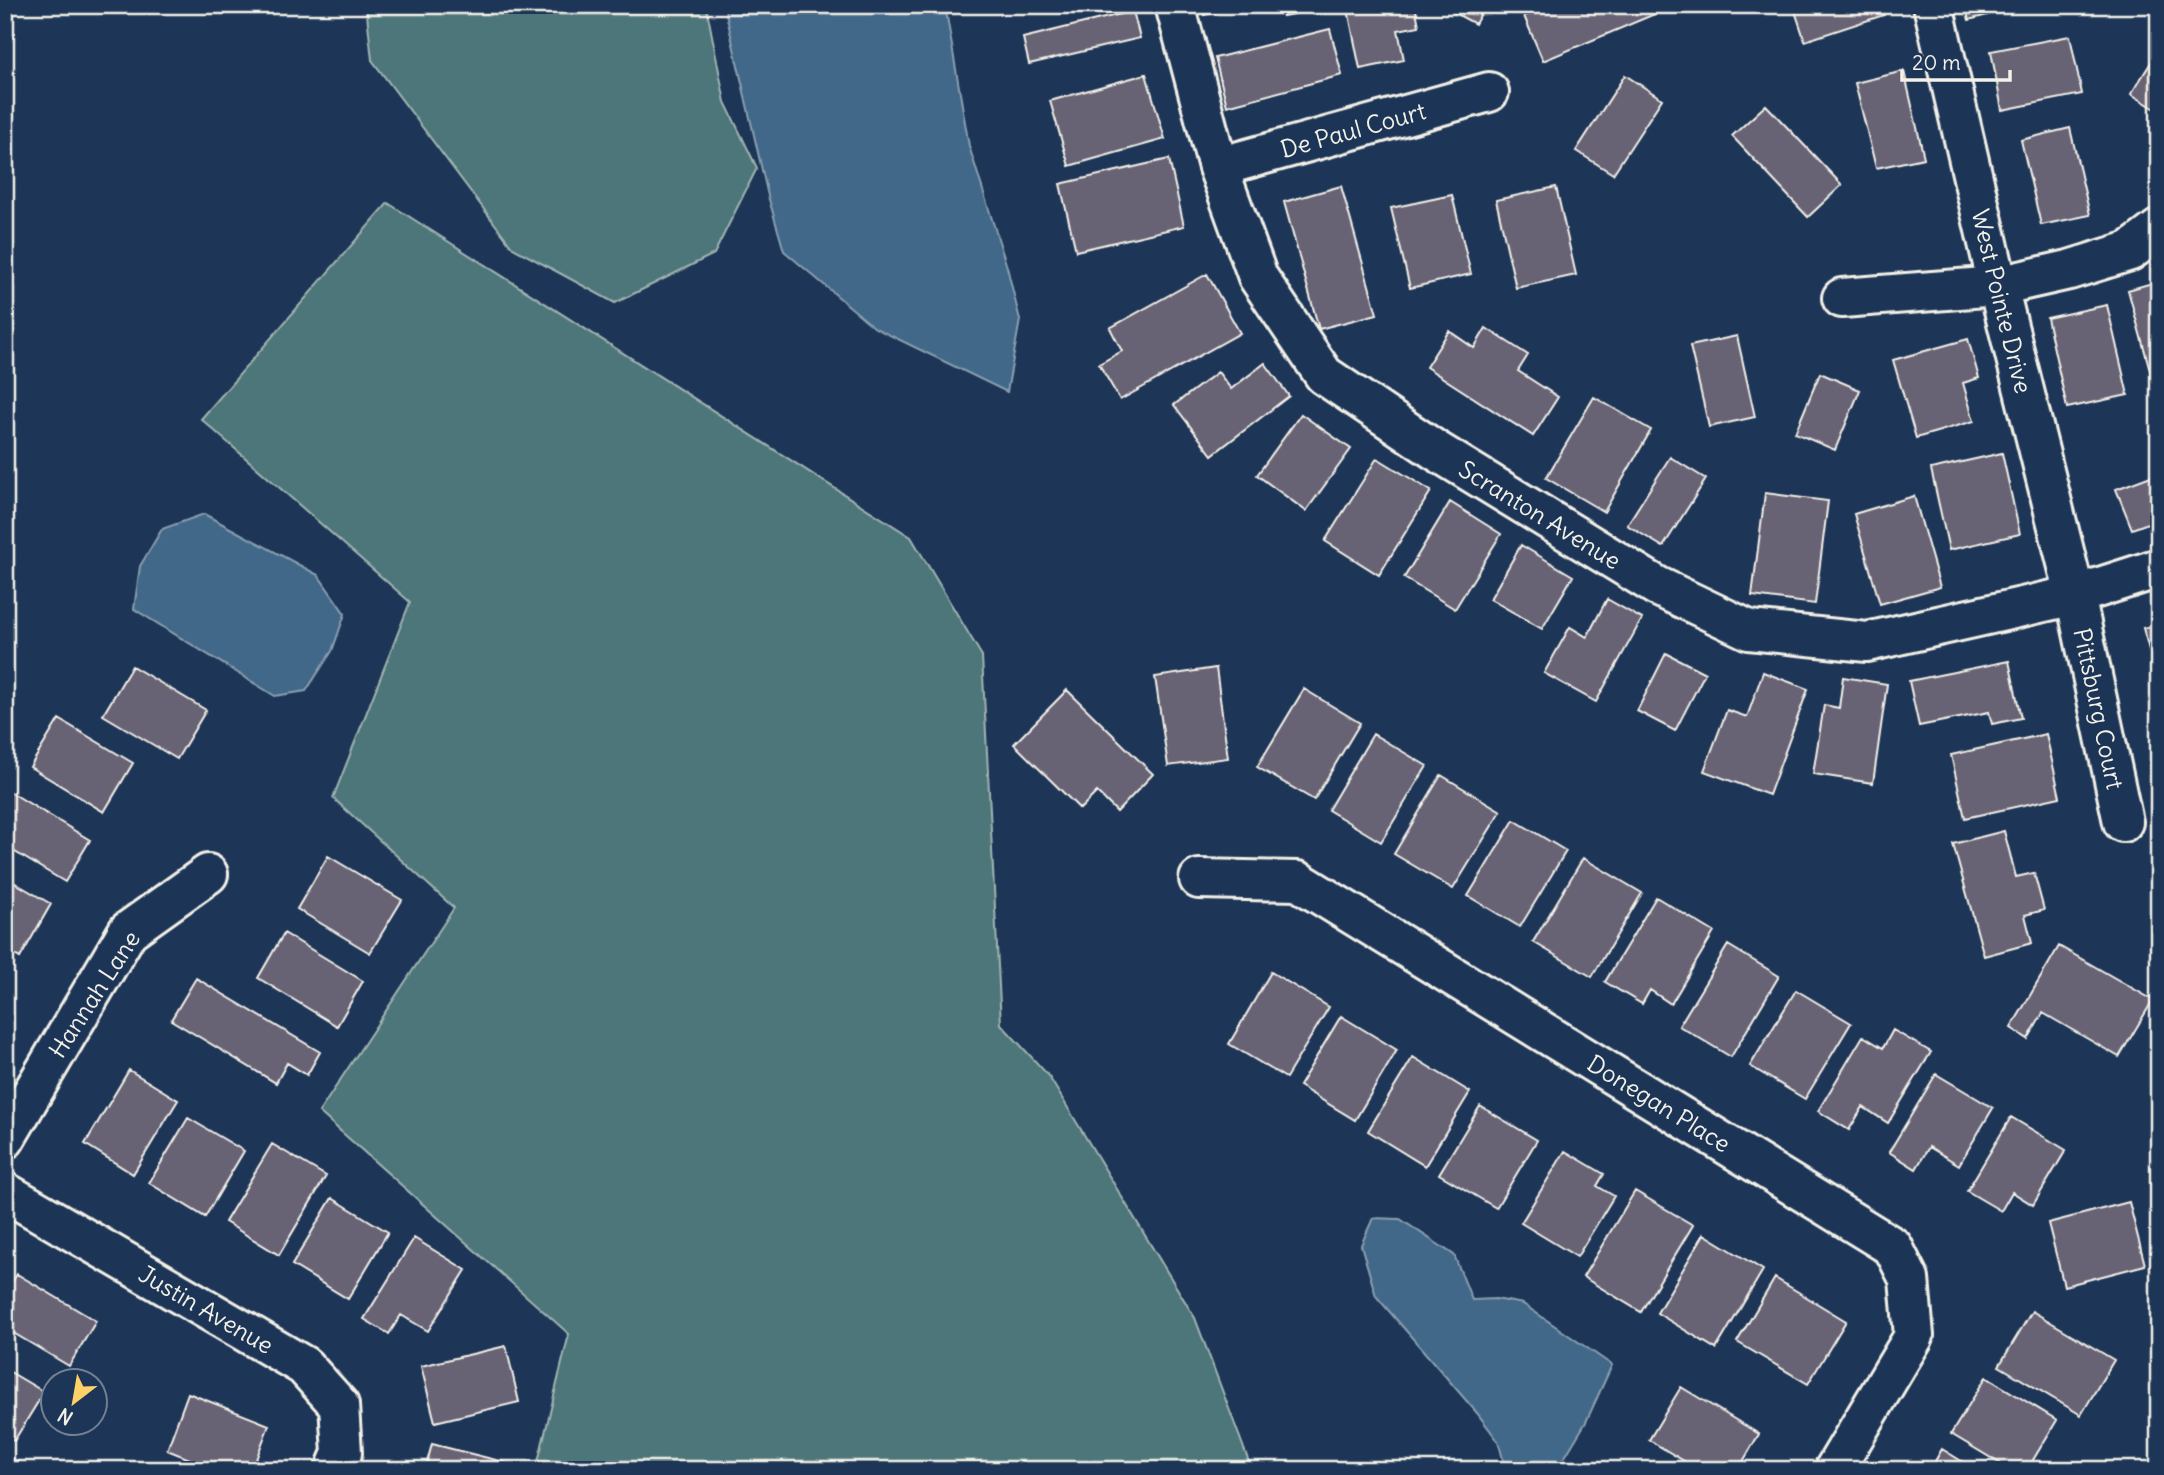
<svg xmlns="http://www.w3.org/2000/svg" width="2164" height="1475" font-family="Delius,sans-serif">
<rect width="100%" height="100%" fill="#1d3557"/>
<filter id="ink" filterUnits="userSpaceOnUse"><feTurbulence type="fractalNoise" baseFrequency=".0143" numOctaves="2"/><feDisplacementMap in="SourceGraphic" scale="14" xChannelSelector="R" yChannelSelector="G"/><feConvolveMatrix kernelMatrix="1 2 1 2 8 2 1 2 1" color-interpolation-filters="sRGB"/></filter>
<g filter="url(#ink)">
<!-- green -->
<path fill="#4e767a" stroke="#a1b4b1" stroke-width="2" d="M366,5H706L725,102L757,168L714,254L615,303L513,248L372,60Z
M388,203L911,537L982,656L1001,1024L1048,1075L1195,1318L1252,1470H536L569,1334L319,1112L454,908L333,798L410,602L201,419Z"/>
<!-- water -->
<path fill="#426889" stroke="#899faf" stroke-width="2" d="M724,5H945L969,146L1007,267L1020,320L1007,392L875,328L784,251L768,196Z
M204,514L318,575L345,614L332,651L306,691L275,696L134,609L140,566L162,529Z
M1373,1218L1400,1219L1454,1255L1472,1300L1496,1299L1523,1304L1612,1365L1586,1422L1557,1470H1506L1498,1441L1477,1413L1376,1296L1361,1245Z"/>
<!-- building -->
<path fill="#676275" stroke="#f4f1e8" stroke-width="2" d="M1202,5H1248L1204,15Z
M1280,5H1312L1313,10L1283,16Z
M1347,5H1415L1419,26L1398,30L1404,60L1360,69Z
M1440,5H1486L1475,24Z
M1550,5H1660L1662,11L1543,61L1524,16Z
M1793,5H1880L1884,15L1805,41Z
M1965,5H2024L1969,20Z
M1133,11L1140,38L1029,64L1023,38Z
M1330,29L1342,75L1227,106L1215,58Z
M2070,36L2082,94L2002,110L1991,51Z
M2159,50V111L2131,94Z
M1904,71L1924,158L1876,168L1855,83Z
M1146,74L1165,139L1069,166L1050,101Z
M1625,75L1662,99L1613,174L1576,151Z
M1766,105L1842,185L1808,217L1732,136Z
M2070,128L2090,215L2041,225L2021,140Z
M1169,159L1184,226L1076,251L1060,184Z
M1341,186L1377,314L1319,329L1284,202Z
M1556,187L1576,275L1516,288L1496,200Z
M1452,195L1471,274L1410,288L1391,208Z
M1207,274L1240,333L1120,400L1099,364L1122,351L1110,328Z
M2159,281V380L2153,381L2128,290Z
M2107,305L2128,395L2067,408L2047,318Z
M1486,328L1528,355L1518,371L1558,397L1533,436L1426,367L1449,331L1474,348Z
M1737,336L1755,417L1709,427L1690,346Z
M1968,339L1979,378L1963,383L1974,421L1916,438L1893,360Z
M1265,363L1289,396L1212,455L1174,405L1218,372L1231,389Z
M1820,373L1860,390L1835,450L1795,433Z
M1594,397L1651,430L1604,512L1546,478Z
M1301,414L1351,449L1306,511L1257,475Z
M2002,453L2020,534L1949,550L1931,469Z
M1670,457L1706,479L1663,547L1627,525Z
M1377,458L1431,491L1379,575L1325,541Z
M2159,473V519L2132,529L2116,489Z
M1765,493L1828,501L1815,604L1752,596Z
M1914,496L1940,587L1880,604L1854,514Z
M1450,502L1501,534L1455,609L1404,578Z
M1521,545L1573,576L1542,629L1490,599Z
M1607,599L1642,619L1596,702L1544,673L1570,627L1587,637Z
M2159,624V686L2143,628Z
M1666,653L1705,673L1675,731L1637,711Z
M2009,661L2021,718L1992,724L1989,712L1919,726L1909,681Z
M132,666L206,710L177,759L103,715Z
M1216,668L1228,758L1168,766L1155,677Z
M1763,672L1808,689L1769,795L1704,771L1727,710L1747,717Z
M1843,677L1887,684L1873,783L1813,774L1824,705L1839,708Z
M1304,689L1360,723L1314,800L1257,767Z
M1067,690L1153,774L1117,812L1097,792L1080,809L1014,744Z
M59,719L133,763L104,812L30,767Z
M1373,734L1427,766L1381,842L1328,810Z
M2046,734L2060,797L1965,818L1951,755Z
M1441,775L1501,811L1453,889L1394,854Z
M7,790L90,840L65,882L5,846Z
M1514,820L1566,851L1520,927L1468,896Z
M2004,831L2016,877L2034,873L2044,910L2025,915L2032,943L1984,956L1953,844Z
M328,856L402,900L370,953L297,909Z
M1583,858L1642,893L1592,977L1533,942Z
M5,877L51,904L20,958L5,949Z
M1656,897L1714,932L1671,1004L1650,990L1642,1004L1605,982Z
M284,933L363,981L337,1026L258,978Z
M1728,945L1779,976L1731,1057L1679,1026Z
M2059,946L2153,1000L2119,1057L2043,1013L2028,1039L2011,1028Z
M1271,972L1329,1007L1286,1078L1229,1044Z
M196,978L320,1052L307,1075L287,1063L276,1083L171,1020Z
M1796,990L1851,1023L1805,1099L1750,1066Z
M1341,1016L1397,1050L1355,1120L1299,1086Z
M1893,1030L1931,1052L1888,1123L1863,1107L1849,1130L1818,1111L1863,1036L1883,1048Z
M1413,1057L1470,1092L1425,1166L1368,1131Z
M129,1070L178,1100L133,1174L85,1144Z
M1936,1074L1993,1108L1959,1165L1929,1147L1916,1169L1889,1152Z
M1480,1106L1537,1140L1496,1208L1439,1174Z
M2011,1117L2066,1150L2033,1205L2012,1192L2001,1211L1967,1191Z
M188,1118L244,1151L205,1217L149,1183Z
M272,1144L326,1176L279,1255L225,1222Z
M1565,1151L1604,1174L1597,1186L1614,1196L1577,1257L1521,1223Z
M1635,1191L1693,1225L1641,1312L1583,1277Z
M332,1198L388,1232L348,1299L292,1265Z
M2129,1202L2145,1265L2064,1286L2048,1223Z
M1704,1234L1763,1270L1716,1349L1657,1313Z
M414,1238L466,1270L428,1331L401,1315L389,1334L364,1319Z
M17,1274L96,1321L69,1366L5,1328V1293Z
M1775,1278L1846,1321L1808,1384L1737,1342Z
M2032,1311L2114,1360L2081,1415L1999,1366Z
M506,1346L519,1402L435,1422L421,1366Z
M5,1369L44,1392L14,1441L5,1436Z
M1986,1377L2057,1420L2027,1470H2011L1951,1434Z
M1681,1387L1759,1434L1738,1470H1699L1649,1440Z
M188,1393L269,1425L252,1470H217L167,1450Z
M432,1444L520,1466L519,1470H425Z
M1942,1449L1976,1470H1930Z
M5,1454L25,1466L23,1470H5Z"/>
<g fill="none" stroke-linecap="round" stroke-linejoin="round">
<!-- minor casing -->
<g stroke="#f4f1e8" stroke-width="44">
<g id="minor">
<path id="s1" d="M1175,5L1218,167L1258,277L1324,375L1435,450L1657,586L1749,630L1867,642L2075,595L2159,568"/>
<path id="s2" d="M1933,5L1998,286L2075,595L2123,822"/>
<path id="s3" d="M1218,167L1489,92"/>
<path d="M1842,298L1998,286L2069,270L2130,251L2159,229"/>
<path id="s4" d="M1199,879L1298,881L1893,1247L1909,1279L1914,1336L1834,1470"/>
<path d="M5,1139L128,931L208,874"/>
<path id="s5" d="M5,1192L304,1366L339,1405L342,1453L335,1470"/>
</g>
</g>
<!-- minor -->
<use href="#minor" stroke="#1d3557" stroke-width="38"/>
</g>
</g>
<g text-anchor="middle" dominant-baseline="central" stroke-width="5" stroke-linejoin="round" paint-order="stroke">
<!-- street labels -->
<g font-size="24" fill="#f4f1e8" stroke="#1d3557">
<text stroke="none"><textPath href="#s3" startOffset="140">De Paul Court</textPath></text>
<text stroke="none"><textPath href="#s2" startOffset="304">West Pointe Drive</textPath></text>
<text stroke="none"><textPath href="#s1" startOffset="660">Scranton Avenue</textPath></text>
<text stroke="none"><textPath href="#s2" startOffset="723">Pittsburg Court</textPath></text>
<text transform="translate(94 994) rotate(-57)">Hannah Lane</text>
<text stroke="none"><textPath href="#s4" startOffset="523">Donegan Place</textPath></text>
<text stroke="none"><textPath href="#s5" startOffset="233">Justin Avenue</textPath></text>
</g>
</g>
<!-- margin -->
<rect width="2164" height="1475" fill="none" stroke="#1d3557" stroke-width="28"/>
<rect x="14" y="14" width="2136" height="1447" fill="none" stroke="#f4f1e8" stroke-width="2.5" filter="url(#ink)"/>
<!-- north arrow -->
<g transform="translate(74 1402) rotate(211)"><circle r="33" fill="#1d3557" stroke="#738091" stroke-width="2"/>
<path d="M0-5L12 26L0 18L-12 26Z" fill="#ffd166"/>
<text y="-10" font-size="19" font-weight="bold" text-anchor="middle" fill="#f4f1e8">N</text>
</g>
<!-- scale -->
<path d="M1902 70v10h108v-10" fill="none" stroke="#f4f1e8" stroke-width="3.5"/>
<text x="1912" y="70" font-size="21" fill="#f4f1e8" stroke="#1d3557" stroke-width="5" paint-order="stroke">20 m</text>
</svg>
